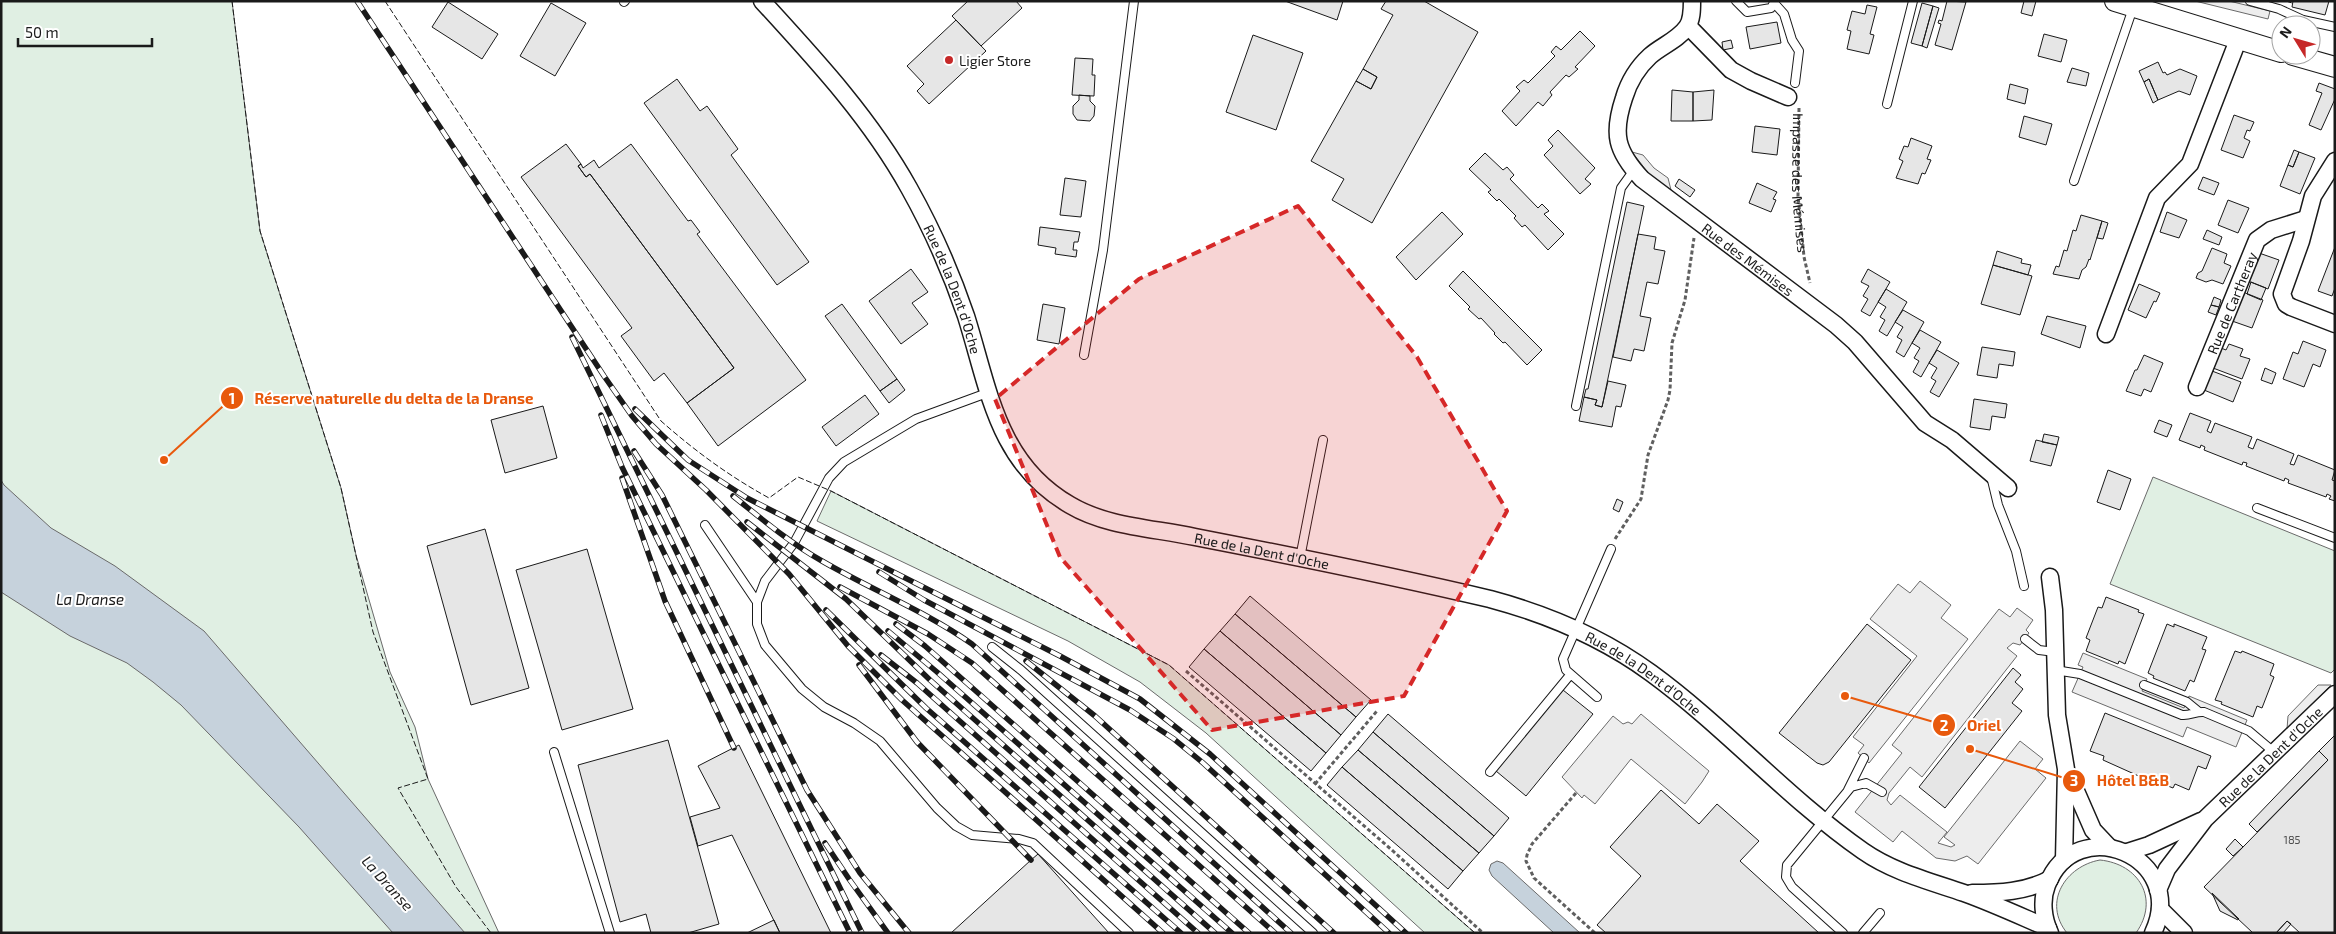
<svg xmlns="http://www.w3.org/2000/svg" width="2336" height="934" font-family="'Exo 2',sans-serif">
<rect width="100%" height="100%" fill="#fff"/>
<!-- green -->
<path fill="#e0efe3" stroke="#6a6a6a" d="M1,1H232L260,231L341,488L356,555L390,672L415,727L428,779L499,933H1Z
M2153,477L2335,551V669L2331,673L2110,584Z
M831,491L1169,665L1475,933H1425L1206,733L1140,682L1068,641L817,521Z
M2100,860C2139,864 2160,899 2136,933H2067C2042,902 2066,866 2100,860Z"/>
<!-- parking -->
<path fill="#ededed" stroke="#6a6a6a" d="M2195,1H2229L2270,11L2268,19Z
M1632,152L1643,155L1654,168L1668,178L1671,190L1649,174Z
M1920,581L1951,605L1941,618L1968,639L1869,763L1858,753L1864,745L1853,737L1917,656L1870,619L1898,584L1910,593Z
M2017,608L2033,620L2026,630L2029,633L2020,645L2013,643L2007,648L2017,656L1922,777L1910,767L1889,793L1887,800L1891,805L1900,795L1947,832L1938,843L1951,847L1955,845L1944,837L2020,741L2043,759L2035,769L2046,778L1978,864L1967,856L1955,861L1936,858L1902,831L1893,842L1855,812L1902,753L1892,745L1999,609L2010,617Z
M2083,653L2147,679L2142,691L2184,708L2189,696L2247,720L2236,747L2187,727L2183,737L2072,692L2083,667L2078,665Z
M2318,685H2331L2287,729L2288,716Z
M1641,714L1709,771L1702,782L1685,804L1631,759L1595,804L1584,795L1582,798L1562,777L1613,716L1623,724L1628,722L1632,724Z"/>
<!-- water -->
<path fill="#c6d2dc" stroke="#6a6a6a" d="M1,480L4,485L51,528L115,566L204,631L465,933H393L299,827L181,705L153,682L127,663L70,636L1,592Z
M1497,861L1503,863L1580,933H1554L1492,876L1489,870L1491,864Z"/>
<!-- building -->
<path fill="#e6e6e6" stroke="#1a1a1a" d="M968,1H1016L1022,8L981,46L952,16Z
M1285,1H1343L1337,20Z
M1386,1H1424L1478,32L1372,223L1332,200L1344,179L1311,161L1356,81L1371,89L1377,77L1363,69L1393,15L1381,9Z
M1947,1L1966,2L1952,50L1935,45L1941,24L1938,23L1939,20L1942,21Z
M2024,1H2036L2032,16L2021,13Z
M2293,1H2329L2325,15L2292,7Z
M448,2L498,34L482,59L432,27Z
M551,3L586,23L555,76L520,56Z
M1922,3L1933,6L1922,46L1911,43Z
M1867,5L1877,7L1870,34L1874,35L1869,54L1847,49L1851,31L1847,30L1852,11L1865,14Z
M1933,6L1939,8L1927,48L1922,46Z
M956,20L986,51L929,104L917,91L924,84L907,66Z
M1777,22L1781,43L1750,49L1746,27Z
M1580,31L1595,46L1575,67L1578,69L1569,77L1566,75L1550,92L1552,95L1543,106L1538,102L1516,126L1502,111L1520,91L1516,87L1524,80L1528,83L1555,56L1551,52L1556,46L1561,50Z
M2044,34L2067,40L2061,62L2038,56Z
M1253,35L1303,53L1276,130L1226,112Z
M1731,40L1733,48L1723,50L1722,42Z
M1075,58L1093,59L1092,75H1095L1094,96L1072,95Z
M2158,62L2163,73L2165,72L2167,75L2180,69L2197,76L2190,95L2179,91L2158,100L2149,79L2144,82L2139,71Z
M2072,68L2089,73L2086,86L2067,82Z
M1363,69L1377,77L1371,89L1356,81Z
M677,79L700,111L707,106L738,149L731,155L809,262L777,285L644,103Z
M2149,79L2158,100L2153,103L2144,82Z
M2319,83L2335,89V99L2321,130L2309,125L2322,93L2316,91Z
M2010,84L2028,89L2025,104L2007,99Z
M1672,90L1693,92V121H1671Z
M1714,90L1712,120L1693,121V92Z
M1079,95L1090,96V101L1095,106L1094,116L1090,121L1077,120L1073,114V106L1079,100Z
M2234,115L2254,122L2250,131L2247,130L2244,138L2250,141L2243,158L2221,150Z
M2024,116L2052,124L2046,145L2019,137Z
M1755,126L1780,129L1777,155L1752,152Z
M1558,130L1595,168L1585,179L1591,184L1580,194L1544,155L1553,146L1548,140Z
M1911,138L1932,146L1927,159L1931,160L1925,174L1922,173L1918,184L1896,178L1903,161L1899,159L1904,146L1908,147Z
M566,144L581,164L578,166L586,177L590,174L734,368L687,403L664,373L654,381L621,336L632,328L521,177Z
M631,144L688,221L691,220L700,232L697,234L806,380L718,446L687,403L734,368L590,174L586,177L578,166L581,164L583,168L594,160L599,168Z
M2294,150L2299,152L2293,167L2288,165Z
M2299,152L2315,158L2300,194L2280,186L2288,165L2293,167Z
M1485,153L1503,170L1507,167L1514,175L1510,179L1538,208L1542,204L1549,211L1544,214L1564,234L1548,250L1525,225L1522,227L1514,218L1516,216L1499,199L1497,201L1488,192L1491,190L1469,169Z
M2203,177L2219,183L2214,195L2198,189Z
M1065,178L1086,181L1081,217L1060,215Z
M1679,179L1695,190L1690,197L1675,186Z
M1757,183L1777,192L1773,199L1776,200L1771,212L1749,203Z
M2228,200L2249,208L2238,233L2218,225Z
M1627,202L1644,206L1602,407L1595,405L1597,400L1584,397L1586,389H1588Z
M1442,212L1463,234L1416,280L1396,257Z
M2167,212L2187,220L2179,238L2160,232Z
M2081,215L2102,221L2090,260L2089,259L2086,267L2082,270L2079,279L2053,274L2056,266L2059,267L2064,250L2067,251L2073,230L2076,231Z
M2102,221L2108,223L2103,239L2097,238Z
M1040,227L1080,232L1078,242H1074L1073,250H1077L1076,257L1055,254L1056,248L1038,245Z
M2207,230L2222,237L2219,245L2203,239Z
M1638,234L1656,237L1654,249L1665,251L1658,284L1647,282L1640,316L1651,318L1644,351L1634,349L1631,361L1613,357Z
M2335,247V288L2332,296L2318,291Z
M2212,248L2227,254L2224,263L2231,266L2223,284L2212,280L2206,282L2196,278L2198,273L2202,271Z
M1997,251L2022,259L2021,263L2031,265L2028,275L1993,265Z
M2259,253L2279,260L2268,289L2248,281Z
M1993,265L2032,276L2020,315L1981,304Z
M911,269L928,292L912,303L928,324L901,344L869,301Z
M1868,269L1890,282L1870,316L1861,311L1868,299L1863,296L1869,286L1861,282Z
M1463,271L1542,350L1527,365L1505,342L1503,343L1494,334L1495,333L1481,318L1479,319L1468,309L1470,307L1449,286Z
M2251,282L2266,288L2261,300L2247,294Z
M2139,284L2160,293L2156,302L2154,301L2146,318L2128,310Z
M1886,289L1907,302L1887,336L1879,331L1885,320L1880,317L1886,307L1878,302Z
M2243,292L2263,300L2252,328L2232,321Z
M2214,297L2221,300L2219,307L2211,305Z
M842,304L897,379L880,391L825,316Z
M1043,304L1065,308L1059,344L1037,340Z
M2211,305L2219,307L2216,315L2208,312Z
M1903,310L1924,322L1904,357L1896,352L1902,340L1897,337L1903,327L1895,322Z
M2047,316L2086,326L2080,348L2041,334Z
M1920,330L1941,342L1921,377L1913,372L1919,361L1914,358L1920,348L1912,343Z
M2303,341L2326,350L2320,367L2313,364L2304,387L2283,379L2293,352L2298,354Z
M2229,344L2243,349L2240,356L2250,359L2242,379L2213,368L2221,348L2226,350Z
M1982,347L2015,352L2013,366L1999,364L1997,378L1977,375Z
M1937,350L1959,363L1939,397L1930,392L1936,381L1931,378L1937,368L1929,363Z
M2144,355L2163,363L2151,392L2144,389L2141,396L2126,391L2135,370H2137Z
M2265,368L2276,373L2272,384L2261,380Z
M2212,371L2241,382L2233,402L2204,390Z
M897,379L905,390L889,403L880,391Z
M1608,381L1626,385L1621,407L1616,406L1612,427L1579,421L1584,397L1597,400L1595,405L1602,407Z
M865,395L879,414L836,446L822,427Z
M1974,399L2007,404L2005,418L1992,416L1990,430L1970,427Z
M543,406L557,458L505,473L491,420Z
M2190,413L2211,421L2207,431L2211,433L2215,423L2252,437L2248,447L2253,449L2257,439L2294,454L2290,464L2294,465L2298,455L2335,470L2332,480L2335,481V501L2329,499L2331,496L2327,494L2326,497L2288,483L2289,480L2285,478L2284,481L2246,466L2247,463L2243,462L2242,465L2204,450L2205,447L2201,445L2200,448L2179,440Z
M2159,420L2172,425L2167,437L2154,432Z
M2044,434L2059,437L2057,445L2042,442Z
M2036,440L2057,445L2051,466L2030,461Z
M2108,470L2131,479L2120,510L2097,502Z
M1617,499L1623,502L1619,512L1613,509Z
M485,529L529,688L471,705L427,546Z
M587,549L633,709L562,730L516,570Z
M1250,596L1371,700L1356,717L1235,614Z
M2106,597L2139,610L2138,612L2144,614L2125,664L2119,661L2118,664L2086,651L2090,640L2086,638L2098,607L2102,608Z
M1235,614L1356,717L1341,735L1220,631Z
M1867,624L1911,660L1829,762L1823,765L1817,763L1779,733Z
M2167,624L2174,627V624L2207,637L2202,649L2206,650L2194,682L2190,680L2185,691L2153,678L2154,676L2148,673Z
M1220,631L1341,735L1326,753L1204,649Z
M1204,649L1326,753L1311,771L1189,667Z
M2235,651L2241,653L2242,651L2274,664L2270,675L2274,677L2262,708L2257,706L2253,717L2221,704L2222,702L2215,700Z
M2013,668L2021,675L2015,682L2023,689L2012,703L2022,711L1945,808L1919,787Z
M1563,690L1593,714L1526,796L1496,771Z
M2105,713L2211,756L2206,769L2198,766L2189,790L2175,784L2173,788L2153,780L2152,782L2103,760L2104,756L2090,751Z
M1388,714L1509,818L1494,836L1373,732Z
M1373,732L1494,836L1479,853L1358,750Z
M2335,735V933H2300L2287,921L2276,933H2253L2204,887L2328,760L2319,751Z
M668,740L719,924L688,933H651L646,914L620,922L578,765Z
M739,745L831,933H780L732,835L698,846L690,817L720,808L698,766Z
M1358,750L1479,853L1463,871L1342,767Z
M2319,751L2328,760L2257,832L2249,824Z
M1342,767L1463,871L1448,889L1327,785Z
M1661,790L1699,824L1717,804L1759,841L1740,861L1819,933H1606L1597,925L1641,876L1610,847Z
M2235,839L2243,847L2233,856L2226,849Z
M1038,854L1109,933H951L1031,860Z
M2212,893L2239,919L2238,920L2220,911Z
M774,920L780,933H747Z
M2287,921L2291,924L2283,933H2276Z"/>
<g fill="none" stroke-linecap="round" stroke-linejoin="round">
<!-- service casing -->
<g stroke="#1a1a1a" stroke-width="10">
<path id="service" d="M1736,1L1747,12L1771,8L1775,1
M2250,1L2279,9L2303,20L2335,27
M624,2L625,1
M1775,4L1784,14L1792,40L1799,51L1795,83
M1887,104L1913,1
M2074,181L2133,8
M1084,355L1103,250L1134,1
M1576,406L1621,188L1634,170
M1991,476L1998,505L2016,551L2024,586
M2257,508L2335,538
M705,525L757,602V624L765,645L802,689L824,707L854,723L880,741L937,808L956,826L972,835L1019,839L1033,843L1129,933
M1300,558L1323,440
M757,602L765,581L794,543L829,478L844,462L916,419L987,393
M2025,639L2039,650L2055,652
M992,647L1021,670L1313,933
M2055,670L2080,674L2182,715C2190,716 2196,711 2204,712L2249,731L2275,753
M2144,685L2187,702L2198,711
M1597,697L1566,670L1563,659L1611,549
M554,752L610,933
M1490,772L1570,675
M1848,790L1864,758
M1843,933L1792,887L1786,877L1787,865L1851,787L1866,783L1882,792
M1863,933L1880,913"/>
</g>
<!-- minor casing -->
<g stroke="#1a1a1a" stroke-width="19">
<g id="minor">
<path id="s2" d="M762,1C816,60 870,118 909,188C932,229 951,272 966,316C989,389 997,463 1070,505C1107,527 1153,528 1195,537C1293,556 1392,576 1490,599C1546,614 1603,638 1651,673C1725,727 1787,798 1863,851C1893,872 1929,881 1964,893C1992,903 2020,916 2048,928"/>
<path id="s3" d="M1692,1C1692,10 1692,20 1687,27C1678,40 1661,46 1650,56C1637,68 1629,81 1624,98C1612,134 1616,151 1642,179L1836,325L1855,342L1925,423L1952,440L2008,488"/>
<path d="M1688,26L1731,70L1751,81L1788,97"/>
<path d="M2335,161L2313,196L2301,241L2282,294L2286,304L2291,307L2335,324"/>
<path d="M2106,334L2157,198L2190,164L2238,40"/>
<path id="s4" d="M2197,387L2257,240L2271,230L2306,219"/>
<path d="M2050,577L2054,610L2057,715L2066,769L2064,860"/>
<path d="M2069,775L2093,830L2109,847"/>
<path d="M2127,852L2149,845L2201,821"/>
<path id="s5" d="M2158,890L2167,869L2205,819L2335,694"/>
<path d="M1972,893C1999,893 2026,892 2050,879"/>
<path d="M2160,909L2184,933"/>
<path d="M2050,933C2043,918 2041,900 2047,885C2076,810 2189,857 2153,933"/>
</g>
</g>
<!-- tertiary casing -->
<g stroke="#1a1a1a" stroke-width="22">
<path id="tertiary" d="M2115,1L2281,52
M2293,55L2335,67"/>
</g>
<!-- path -->
<g stroke="#5f5f5f" stroke-width="3" stroke-dasharray="4 2.5" stroke-linecap="butt">
<path id="s1" d="M1799,108L1798,196L1804,257L1810,283"/>
<path d="M1615,539L1641,499L1648,455L1668,400L1670,390L1672,343L1685,300L1694,238"/>
<path d="M1186,671L1393,851L1483,933"/>
<path d="M1315,784L1377,711"/>
<path d="M1576,793L1532,844L1527,855L1526,861L1534,878L1595,933"/>
</g>
<!-- service -->
<use href="#service" stroke="#fff" stroke-width="8"/>
<!-- minor -->
<use href="#minor" stroke="#fff" stroke-width="16"/>
<!-- tertiary -->
<use href="#tertiary" stroke="#fff" stroke-width="20"/>
<!-- rail casing -->
<g stroke="#1a1a1a" stroke-width="5.5">
<path id="rail" d="M357,1L604,376L632,416L656,444L706,490L789,574L848,646L902,700L1163,933
M572,337L862,933
M635,409L688,460L747,498L1060,656L1140,699L1210,754L1406,933
M601,415L622,467L850,933
M634,451L662,495L807,790L860,873L909,933
M622,478L665,601L734,748
M733,496C762,519 790,543 822,561C872,590 925,611 972,644L1291,933
M747,522L846,599L930,680L1215,933
M879,572L924,600L1130,710L1174,739L1202,762L1389,933
M840,587L928,634L972,663L1275,933
M826,610L926,708L1181,933
M896,624L925,646L1249,933
M888,631L937,672L1232,933
M881,655L917,683L1198,933
M1026,661L1095,716L1334,933
M859,665L917,742L1031,860
M825,843L849,879L888,933"/>
</g>
<!-- rail -->
<use href="#rail" stroke="#fff" stroke-width="4" stroke-dasharray="11" stroke-linecap="butt"/>
<!-- fence -->
<path stroke="#1a1a1a" stroke-width="1" stroke-dasharray="6 2.5" stroke-linecap="butt" d="M232,1L260,231L341,488L373,632L428,779L398,788L456,887L491,933
M385,1L661,421C695,451 729,476 769,498L798,477L831,491L1169,665L1475,933
M2286,1L2292,3"/>
</g>
<!-- marked area -->
<path fill="#d62828" fill-opacity="0.2" stroke="#d62828" stroke-width="4" stroke-dasharray="10 6" stroke-linejoin="round" d="M1298,206L1417,357L1507,511L1404,696L1212,730L1060,557L995,399L1139,279Z"/>
<!-- markers -->
<circle fill="#c62828" stroke="#fff" stroke-width="2" cx="949" cy="60" r="5"/>
<g text-anchor="middle" dominant-baseline="central" stroke-width="4" stroke-linejoin="round" paint-order="stroke">
<!-- number labels -->
<g font-size="11" fill="#4d4d4d">
<text x="2292" y="839">185</text>
</g>
<!-- poi labels -->
<g font-size="14" fill="#1a1a1a" stroke="#fff" text-anchor="start">
<text x="959" y="60">Ligier Store</text>
</g>
<!-- street labels -->
<g font-size="14" fill="#1a1a1a" stroke="#fff">
<text stroke="none"><textPath href="#s1" startOffset="75">Impasse des Mémises</textPath></text>
<text stroke="none"><textPath href="#s3" startOffset="346">Rue des Mémises</textPath></text>
<text stroke="none"><textPath href="#s2" startOffset="349">Rue de la Dent d'Oche</textPath></text>
<text stroke="none"><textPath href="#s4" startOffset="91">Rue de Cartheray</textPath></text>
<text stroke="none"><textPath href="#s2" startOffset="799">Rue de la Dent d'Oche</textPath></text>
<text stroke="none"><textPath href="#s2" startOffset="1204">Rue de la Dent d'Oche</textPath></text>
<text stroke="none"><textPath href="#s5" startOffset="176">Rue de la Dent d'Oche</textPath></text>
</g>
<!-- water labels -->
<g font-size="15" font-style="italic" fill="#1a1a1a" stroke="#fff">
<text x="90" y="599">La Dranse</text>
<text transform="translate(388 883) rotate(48)">La Dranse</text>
</g>
</g>
<!-- callouts -->
<path fill="none" stroke="#e8590c" stroke-width="2" d="M164 460L232 398M1845 696L1944 725M1970 749L2074 781"/>
<g fill="#e8590c" stroke="#fff" stroke-width="2">
<circle cx="164" cy="460" r="5"/>
<circle cx="1845" cy="696" r="5"/>
<circle cx="1970" cy="749" r="5"/>
<circle cx="232" cy="398" r="12"/>
<circle cx="1944" cy="725" r="12"/>
<circle cx="2074" cy="781" r="12"/>
</g>
<g font-size="15" text-anchor="middle" font-weight="bold" fill="#fff">
<text x="232" y="404">1</text>
<text x="1944" y="731">2</text>
<text x="2074" y="786">3</text>
</g>
<g font-size="15" text-anchor="middle" font-weight="bold" fill="#e8590c" stroke="#fff" stroke-width="4" stroke-linejoin="round" paint-order="stroke">
<text x="394" y="404">Réserve naturelle du delta de la Dranse</text>
<text x="1984" y="731">Oriel</text>
<text x="2133" y="786">Hôtel B&amp;B</text>
</g>
<!-- border -->
<rect width="2336" height="934" fill="none" stroke="#1a1a1a" stroke-width="5"/>
<!-- north arrow -->
<g transform="translate(2296 40) rotate(307)"><circle r="24" fill="#ffffff" stroke="#a3a3a3"/>
<path d="M0-4L9 19L0 12L-9 19Z" fill="#c62828"/>
<text y="-8" font-size="14" font-weight="bold" text-anchor="middle" fill="#1a1a1a">N</text>
</g>
<!-- scale -->
<path d="M18 38v8h134v-8" fill="none" stroke="#1a1a1a" stroke-width="2.5"/>
<text x="25" y="38" font-size="15" fill="#1a1a1a" stroke="#ffffff" stroke-width="4" paint-order="stroke">50 m</text>
</svg>
